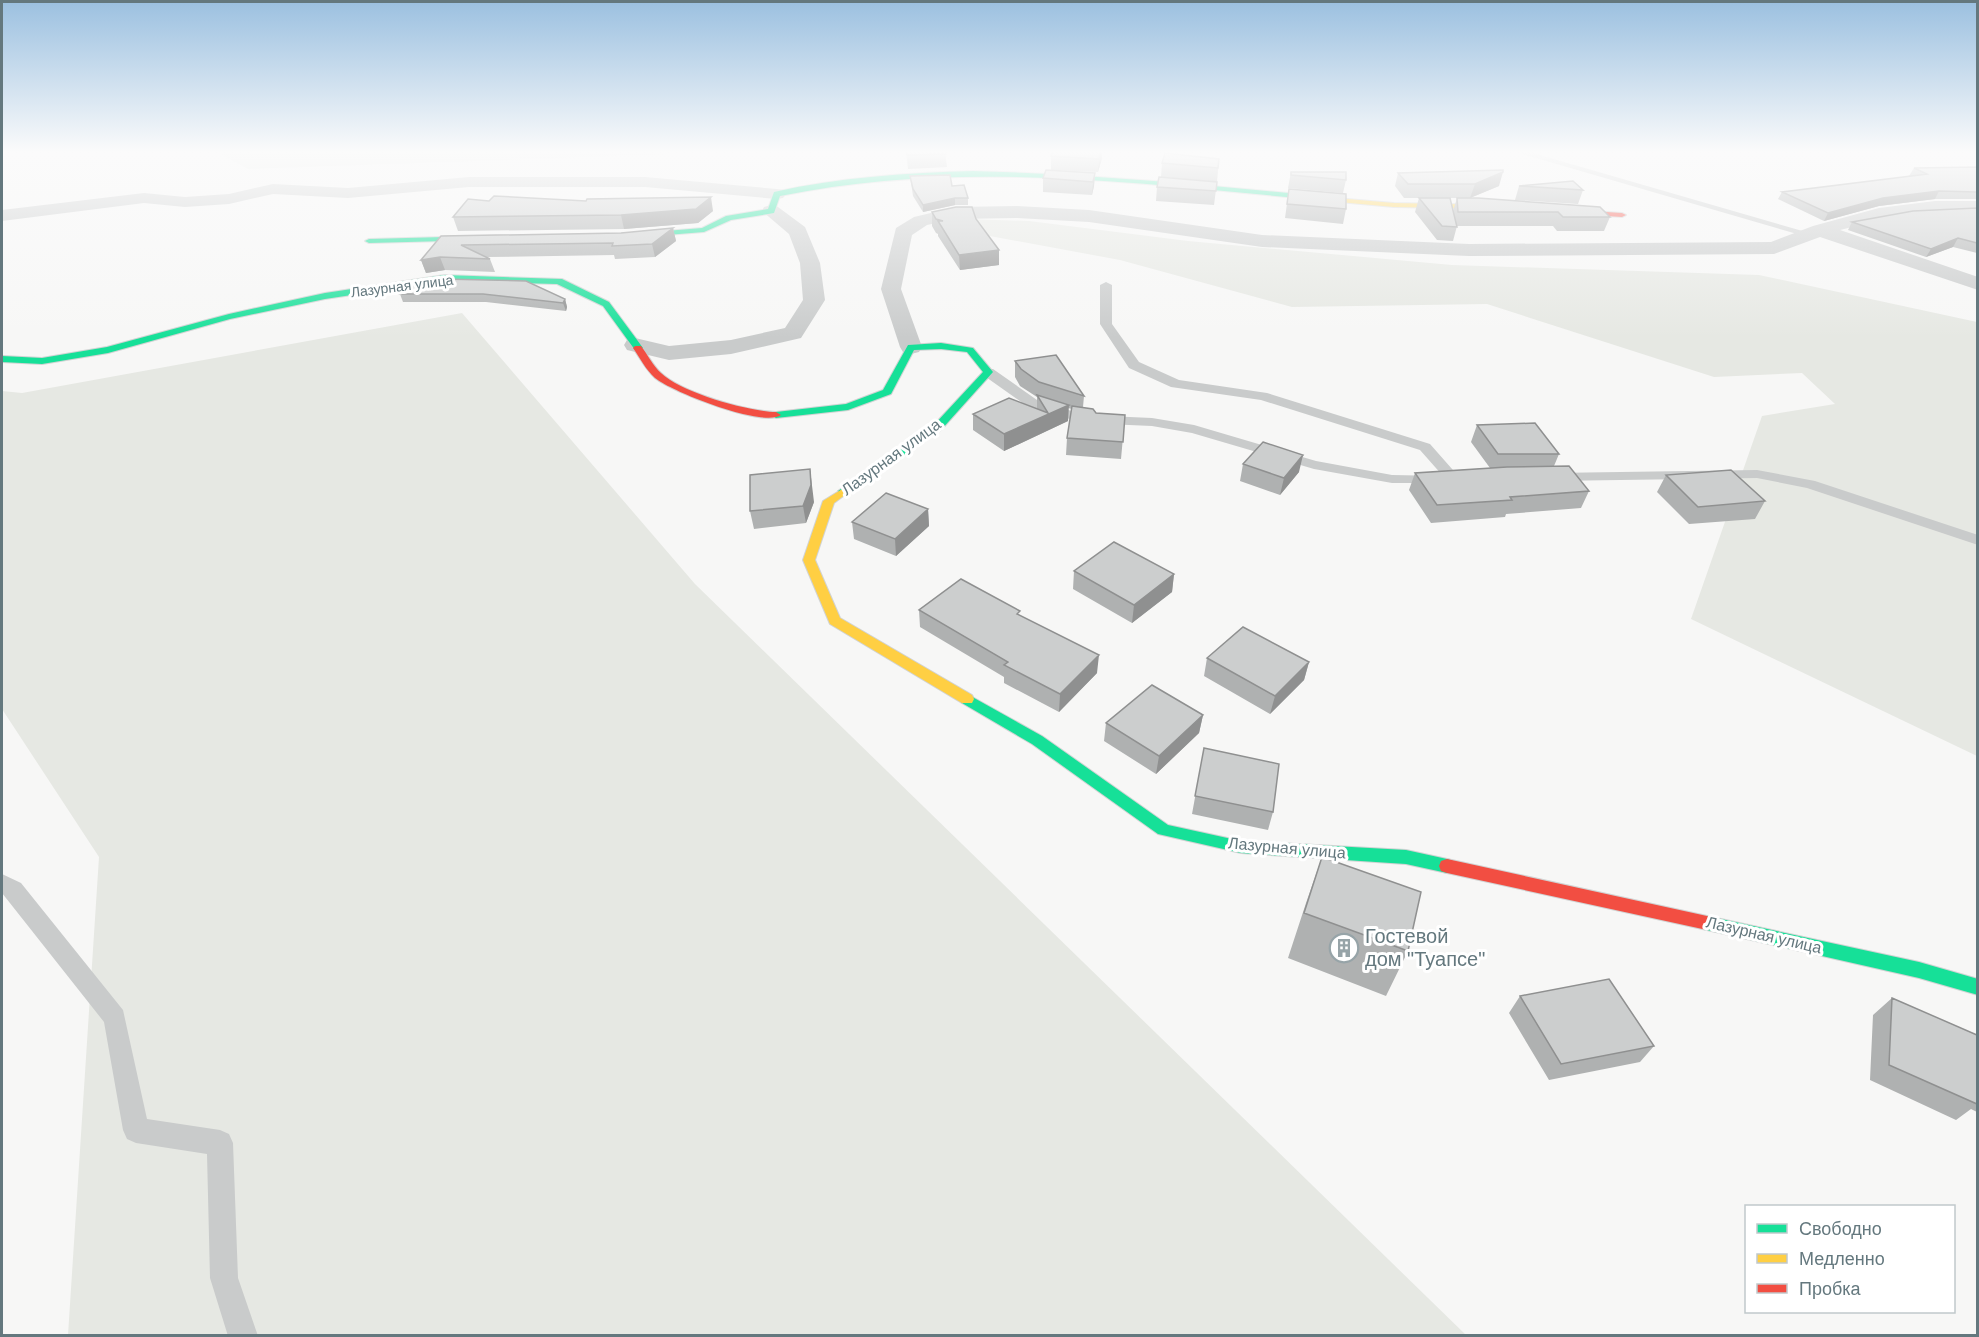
<svg xmlns="http://www.w3.org/2000/svg" width="1979" height="1337" font-family="Arial,sans-serif">
<rect width="100%" height="100%" fill="#f7f7f6"/>
<!-- green -->
<path fill="#e6e8e3" d="M215,151H754L248,169Z
M966,219L1029,221L1188,241L1452,265L1759,275L1977,322V756L1691,619L1762,416L1835,404L1802,373L1714,377L1487,304L1292,307L1120,260L936,226Z
M462,313L695,584L1466,1335H68L99,857L2,709V391L22,393Z"/>
<g fill="none" stroke-linecap="round" stroke-linejoin="round">
<!-- fast casing -->
<g stroke="#d1d3d3" stroke-width="2">
<path id="fast" d="M973,171C1096,174 1217,186 1339,198L1343,200L1339,202C1152,185 966,158 780,196L774,213L731,220L704,232L629,238L625,236L629,234L702,228L726,216L768,209L774,192C840,177 906,173 973,171Z
M481,236L485,238L484,240L369,243L365,241L369,239Z
M445,275L562,279L609,302L643,348L635,350L603,306L557,284L445,281L325,299L230,319L108,353L42,364L2,362V356L42,358L107,347L229,314L325,293Z
M941,343L973,348L993,372L941,430L848,493H840L838,491L933,426L983,372L967,352L941,349L914,350L891,394L848,410L776,418L771,415L776,412L846,404L883,390L908,345Z
M967,694L1042,736L1168,825L1241,841L1406,850L1447,859L1453,861L1455,866L1453,871L1447,873L1406,864L1241,853L1158,834L1032,744L962,703L960,699L962,695Z
M1707,916L1919,962L1978,979V995L1919,978L1707,930L1701,928L1699,923L1701,918Z"/>
</g>
<!-- slow casing -->
<g stroke="#d1d3d3" stroke-width="2">
<path id="slow" d="M1336,198L1394,203L1500,205L1504,207L1500,209L1394,207L1339,202H1336Z
M844,488L850,491L834,503L815,560L840,618L972,695L974,699L972,703H962L830,624L803,560L823,501Z"/>
</g>
<!-- jam casing -->
<g stroke="#d1d3d3" stroke-width="2">
<path id="jam" d="M1561,209L1622,213L1626,215L1622,217L1558,213L1557,211Z
M635,346H641C648,355 653,366 661,373C682,393 747,411 776,412L781,415C764,428 672,392 655,378C646,370 640,358 633,348Z
M1447,859L1707,916L1713,918L1715,923L1713,928L1707,930L1447,873L1441,871L1439,866L1441,861Z"/>
</g>
<!-- lane -->
<path fill="#c9cbcb" fill-rule="evenodd" d="M1512,151H1526L1813,234L1804,236Z
M1106,282L1112,285V324L1139,362L1179,380L1267,393L1430,444L1460,478L1453,482L1444,476L1445,479L1443,482L1438,483H1392L1314,469L1192,433L1152,426L1083,423L1027,406L983,375L982,372L983,369H993L1037,400L1084,415L1152,418L1194,425L1316,461L1392,475L1443,476L1420,450L1261,400L1171,387L1129,368L1100,324V285Z
M1757,470L1815,481L1978,535V545L1807,488L1757,478L1552,481L1545,477L1552,473Z
M2,874L21,883L123,1010L147,1119L220,1130L229,1134L233,1143L238,1278L258,1336H228L210,1278L207,1154L136,1143L127,1139L123,1130L104,1022L2,893Z"/>
<!-- street -->
<path fill="#c9cbcb" fill-rule="evenodd" d="M469,177H645L777,189L783,190L786,194L783,198L777,199L645,187H469L348,198L273,194L229,204L185,207L144,203L2,221V210L144,193L185,197L229,194L273,184L348,188Z
M1935,201H1978V213C1930,213 1886,218 1840,230L1978,277V290L1820,237L1774,254L1469,256L1262,247L1089,222L1017,218L956,219L927,225L912,235L901,289L922,347L919,352L911,354L903,352L900,347L881,289L896,228L914,217L956,207L1017,206L1089,210L1262,235L1469,244L1771,242L1813,226L1879,208Z
M771,205L778,207L805,227L820,263L825,300L801,338L731,354L669,360L627,350L624,345L627,340L635,338L669,346L731,340L785,328L803,300L800,263L789,234L762,211L764,207Z"/>
<!-- fast -->
<use href="#fast" fill="#16e098" fill-rule="evenodd"/>
<!-- slow -->
<use href="#slow" fill="#ffcf43" fill-rule="evenodd"/>
<!-- jam -->
<use href="#jam" fill="#f24e42" fill-rule="evenodd"/>
</g>
<!-- wall -->
<path fill="#afb1b1" d="M906,151H945L947,167L908,169Z
M1053,151H1102V158L1098,172L1051,170V156Z
M1219,159L1217,182L1161,177L1162,163Z
M1977,167V199H1935L1879,206L1824,221L1778,199L1782,192L1911,176H1909L1914,168Z
M1291,172L1346,180L1343,193L1288,188Z
M1095,173L1094,186L1092,195L1043,192V178Z
M1398,173L1499,186L1470,198H1404L1395,186Z
M910,176L952,186L968,198V205H955L923,212L913,196Z
M1217,182L1214,205L1156,201L1157,187Z
M1519,186L1583,190L1578,204L1515,200Z
M1289,189L1346,209L1343,224L1285,218Z
M1419,198L1453,211L1457,198L1610,217L1604,231H1557L1553,226H1457L1453,241L1437,240L1415,212Z
M489,201L713,211L698,223L624,229L458,231L453,217Z
M1977,208V253L1953,247L1926,257L1848,230L1852,222Z
M932,212L976,219L999,250V265L960,270L938,236V234L936,233L932,226Z
M673,228L676,241L655,257L615,259L614,255L487,257L490,259L495,272L445,270L426,273L421,260L441,236L621,233Z
M409,284L565,299L567,307L566,311L486,302H403L400,294Z
M1015,361L1084,396L1083,407L1096,413L1125,415L1121,459L1066,455L1067,438L1072,409L1068,408V421L1004,451L973,430V414L1037,408V397L1020,386L1015,377Z
M1477,425L1559,454L1554,466L1589,491L1581,508L1506,514L1505,517L1431,523L1409,490L1415,473L1490,468L1471,442Z
M1243,464L1299,472L1280,495L1240,481Z
M1666,475L1765,501L1755,519L1689,524L1657,492Z
M814,502L806,523L754,529L750,511Z
M928,509L929,526L896,556L854,539L852,522Z
M1074,571L1174,574L1172,592L1132,623L1073,589Z
M919,610L1020,615L1097,673L1059,712L1004,683V677L920,627Z
M1207,658L1309,662L1304,680L1270,714L1204,676Z
M1203,715L1199,733L1156,774L1104,741L1106,723Z
M1204,748L1273,812L1268,830L1192,814Z
M1322,857L1408,951L1386,996L1288,958L1306,903Z
M1520,996L1654,1046L1640,1062L1549,1080L1509,1013Z
M1892,998L1977,1035V1112L1971,1109L1956,1120L1870,1080L1873,1015Z"/>
<!-- shaded-wall -->
<path fill="#8f9090" d="M1101,151H1102V158L1098,172L1099,159Z
M1503,172L1499,186L1470,198L1475,184Z
M1095,173L1094,186L1092,195L1093,182Z
M1939,191L1935,199L1879,206L1824,221L1828,213L1883,198Z
M711,197L713,211L698,223L624,229L621,215Z
M955,198V205L923,212V205Z
M673,228L676,241L655,257L652,244Z
M1958,238L1953,247L1926,257L1931,249Z
M999,250V265L960,270L959,255Z
M440,257L445,270L426,273L421,260Z
M565,299L567,307L566,311L563,303Z
M1069,405L1068,421L1004,451V434Z
M1303,455L1299,472L1280,495L1284,478Z
M810,469L814,502L806,523L803,506Z
M928,509L929,526L896,556L895,539Z
M1174,574L1172,592L1132,623L1134,605Z
M1099,655L1097,673L1059,712L1060,694Z
M1309,662L1304,680L1270,714L1275,696Z
M1203,715L1199,733L1156,774L1159,756Z"/>
<!-- building -->
<path fill="#cccece" stroke="#8f9090" stroke-width="1.5" d="M907,151H945L946,154L907,155Z
M1053,151H1101L1099,159L1051,156Z
M1165,153L1219,159L1218,168L1162,163Z
M1977,167V192L1939,191L1883,198L1828,213L1782,192L1927,174L1914,168Z
M1046,170L1095,173L1093,182L1043,178Z
M1503,170V172L1475,184H1408L1398,173Z
M1291,172H1346V180L1291,175Z
M950,175L952,186L964,185L968,198H955L923,205L913,189L910,176Z
M1159,177L1217,182L1216,191L1157,187Z
M1573,181L1583,190L1519,186Z
M1289,189L1346,194V209L1287,204Z
M494,196L586,201L587,199L711,197L696,209L621,215L453,217L468,199L489,201Z
M1419,198H1450L1457,227L1442,226Z
M1457,198H1478L1600,207L1610,217H1563L1558,212H1458Z
M956,207H972L976,219L999,250L959,255L938,221H943L936,219L932,212Z
M1977,208V243L1958,238L1931,249L1852,222L1913,211Z
M673,228L652,244L612,246L613,243L461,245L490,259L440,257L421,260L441,236L621,233Z
M442,279L526,281L565,299L563,303L483,294H400L409,284Z
M1056,355L1084,396L1039,382L1021,369L1015,361Z
M1037,395L1069,405L1004,434L973,414L1009,398L1048,413Z
M1072,406L1093,409L1096,413L1125,415L1123,442L1067,438Z
M1535,423L1559,454H1498L1477,425Z
M1263,442L1303,455L1284,478L1243,464Z
M1569,466L1589,491L1510,497L1512,500L1437,505L1415,473L1507,467Z
M810,469L811,485L803,506L750,511V475Z
M1731,470L1765,501L1698,507L1666,475Z
M886,493L928,509L895,539L852,522Z
M1114,542L1174,574L1134,605L1074,571Z
M961,579L1020,611L1017,614L1099,655L1060,694L1004,665L1008,662L919,610Z
M1243,627L1309,662L1275,696L1207,658Z
M1152,685L1203,715L1159,756L1106,723Z
M1204,748L1279,764L1273,812L1195,796Z
M1322,857L1421,892L1408,951L1304,913Z
M1609,979L1654,1046L1561,1064L1520,996Z
M1892,998L1977,1035V1104L1889,1065Z"/>
<!-- sky -->
<linearGradient id="sky" x2="0" y2="1"><stop stop-color="#9bc0e0"/><stop offset="0.45" stop-color="#fbfbfb"/><stop offset="1" stop-color="#fbfbfb" stop-opacity="0"/></linearGradient>
<rect width="1979" height="338" fill="url(#sky)"/>
<!-- icons -->
<defs>
<g id="building-ring" transform="scale(1.5)"><circle r="9.5" fill="#fff" stroke="#97a4a8" stroke-width="1.5"/><path d="M-4-6H4V6H1V3H-1V6H-4ZM-2.5-4.3h1.7v1.8h-1.7ZM.8-4.3h1.7v1.8H.8ZM-2.5-1h1.7V.8h-1.7ZM.8-1h1.7V.8H.8Z" fill="#97a4a8"/></g>
</defs>
<g fill-rule="evenodd">
<use href="#building-ring" x="1344" y="948"/>
</g>
<g text-anchor="middle" dominant-baseline="central" stroke-width="6" stroke-linejoin="round" paint-order="stroke">
<!-- far-street labels -->
<g font-size="14" fill="#64787e" stroke="#fff">
<text transform="translate(402 286) rotate(-7)">Лазурная улица</text>
</g>
<!-- street labels -->
<g font-size="16" fill="#64787e" stroke="#fff">
<text transform="translate(891 457) rotate(-36)">Лазурная улица</text>
<text transform="translate(1287 848) rotate(5)">Лазурная улица</text>
<text transform="translate(1764 935) rotate(13)">Лазурная улица</text>
</g>
<!-- near-poi labels -->
<g font-size="20" fill="#64787e" stroke="#fff" text-anchor="start">
<text x="1365" y="936">Гостевой<tspan x="1365" dy="23">дом "Туапсе"</tspan></text>
</g>
</g>
<!-- border -->
<rect width="1979" height="1337" fill="none" stroke="#64787e" stroke-width="6"/>
<!-- legend -->
<rect x="1745" y="1205" width="210" height="108" fill="#ffffff" stroke="#c1c9cb" stroke-width="1.5"/>
<rect x="1757" y="1224" width="30" height="9" fill="#16e098" stroke="#c1c9cb" stroke-width="1.5"/>
<text x="1799" y="1235" font-size="18" fill="#64787e">Свободно</text>
<rect x="1757" y="1254" width="30" height="9" fill="#ffcf43" stroke="#c1c9cb" stroke-width="1.5"/>
<text x="1799" y="1265" font-size="18" fill="#64787e">Медленно</text>
<rect x="1757" y="1284" width="30" height="9" fill="#f24e42" stroke="#c1c9cb" stroke-width="1.5"/>
<text x="1799" y="1295" font-size="18" fill="#64787e">Пробка</text>
</svg>
